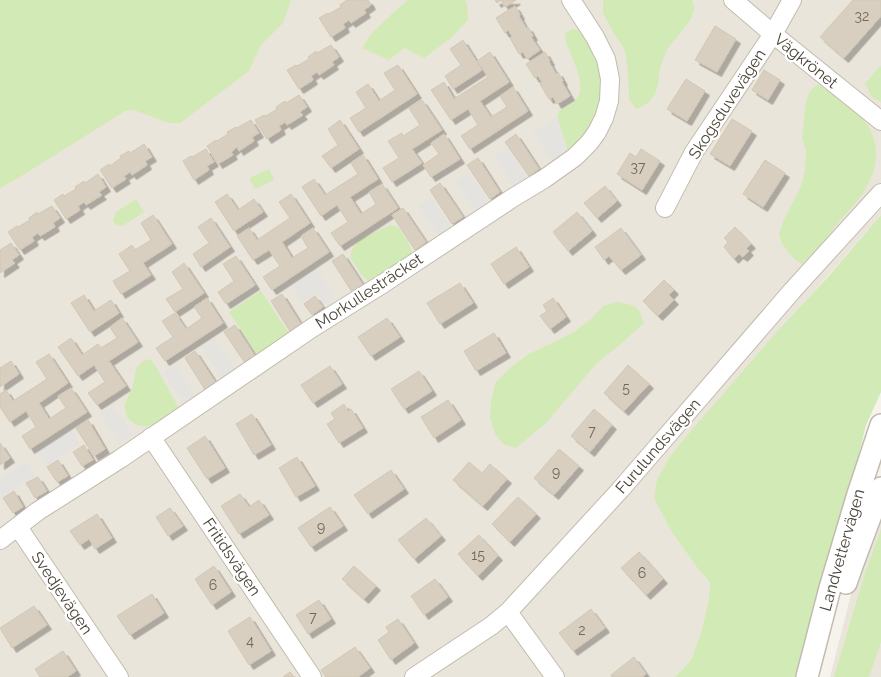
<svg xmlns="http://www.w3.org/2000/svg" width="881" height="677" font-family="Raleway,sans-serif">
<defs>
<filter id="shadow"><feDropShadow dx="4.5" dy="4.5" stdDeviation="0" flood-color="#0004"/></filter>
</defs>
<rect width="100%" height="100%" fill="#f6f3ec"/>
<!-- residential -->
<path fill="#eae5da" d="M252,0H881V215L670,456L654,498L671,531L698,569L710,582L709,598L701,633L691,660L675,677H0V165Z
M881,509V677H830L860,559Z"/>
<!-- green -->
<path fill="#d2eab5" d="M0,0H291L283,23L261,45L249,71L180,123H168L134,110L125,111L23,175L0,188Z
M408,0H465L467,4L468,20L451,38L424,58L404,48L389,60L362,48L371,34L393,13Z
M603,0H692C702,16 674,37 667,50C664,55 662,63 660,69C658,77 659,88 654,95C649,103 645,106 636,109L629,99L628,72L625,50L613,32L603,13Z
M572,29L580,31L588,39L600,66L604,110L570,157L557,117L559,111C565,108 574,104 578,97C586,84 572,58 567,45C565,42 566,38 565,34Z
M881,66V102L872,97L865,84L878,68Z
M818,84C834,96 853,107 866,123C879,141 879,165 868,184C861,199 848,211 838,223C831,231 826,240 819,248C814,254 808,258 802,264L795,260L782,244L779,234L784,219L800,189L805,171L806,151L802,138L806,102L810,91Z
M269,169L274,180L255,189L249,178Z
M136,199L144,212L122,226L115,224L113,220L116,212Z
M881,215V392L866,425L825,593L803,677H675L691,660L701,633L709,598L710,582L698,569L671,531L654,498L657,480L670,456L690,432L776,333L826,279Z
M390,225L398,227L406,238L415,258L370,283L361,274L350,257L353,248L361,239Z
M261,291L294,341L262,362L229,312Z
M618,302C637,306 638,305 644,323L622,343L597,363L547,422L516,448L503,444L495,434L490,418L491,402L495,383L511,367L529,354L574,332L591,319L603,306Z
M150,359L155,365L180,410C167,419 145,435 130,420C126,416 125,412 125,406C126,399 130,394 132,388C134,381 135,375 136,368L143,361Z
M881,529V642L869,677H834L865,573Z"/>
<!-- parking -->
<path fill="#e5e3e0" d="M557,117L570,157L556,167L533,132Z
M508,147L531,181L517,191L494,156Z
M469,172L492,206L478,216L455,181Z
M431,197L454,231L441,239L419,206Z
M316,268L335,297L323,305L316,294L303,302L291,285Z
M215,338L237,372L223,381L201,347Z
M175,364L197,399L185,407L163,372Z
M113,405L133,435L119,444L100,414Z
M72,430L80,444L46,466L37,451Z
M27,461L36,476L1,498L0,478Z"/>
<!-- building -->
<path fill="#d8cfc1" stroke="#d3c7b4" filter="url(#shadow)" d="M347,0L349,1L351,0H368L371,5L364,10L366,13L351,23L349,20L343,24L345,28L331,37L319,18L328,13L329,14L341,7L340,5Z
M495,0H516L505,7L501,0L497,3Z
M853,0H881V16L844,58L820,37Z
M515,6L520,15L519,16L526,28L528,27L533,36L531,37L540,50L527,59L523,52L519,54L510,38L512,36L508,30L505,33L496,18Z
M715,26L736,39L717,72L695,60Z
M463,40L482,70L453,89L445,76L461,65L450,49Z
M331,45L339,57L332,62L334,65L319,75L317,72L311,76L313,80L299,89L287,70L296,65L297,66L309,59L308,57L316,51L317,53Z
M490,52L509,82L480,101L491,117L507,107L500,96L513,87L528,111L470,149L461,136L478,125L468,109L451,120L431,90L444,82L454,99L488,77L477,61Z
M545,52L550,61L549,62L556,74L558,72L563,81L562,82L570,96L557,104L553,97L549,99L540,84L542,82L538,76L535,78L526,64Z
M398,65L417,94L359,132L350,118L366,108L356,92L368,84L379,101L395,90L384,73Z
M764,70L780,80L768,100L752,90Z
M686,79L705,91L687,121L667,109Z
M299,95L307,107L300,112L303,115L287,125L285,122L279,126L281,130L267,139L255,120L264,115L266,116L277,109L276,107L285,101L286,103Z
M422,100L442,130L412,149L422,163L392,182L383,168L399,158L388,141L402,133L403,136L420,125L409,108Z
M732,119L752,131L730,166L710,154Z
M251,120L259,133L252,137L254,141L239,151L237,147L231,152L233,155L218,164L207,146L216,140L217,141L228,134L227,132L236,127L237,128Z
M340,120L359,149L331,168L322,156L338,145L328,129Z
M444,134L460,159L431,177L423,165L439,154L431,143Z
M516,134L539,169L529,176L505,142Z
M144,144L152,157L145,161L147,165L132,175L130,172L124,176L126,179L112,188L100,170L109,164L110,166L121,158L120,156L129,151L130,153Z
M206,149L214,162L207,166L209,170L194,180L183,161L191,156L192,157Z
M641,149L660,161L642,190L617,174L630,153L636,157Z
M363,155L378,179L350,197L361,214L376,204L369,192L382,184L398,208L340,246L331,233L348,222L337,205L321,216L302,187L314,179L325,195L358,174L351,163Z
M478,158L500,192L490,199L467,165Z
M765,160L785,173L763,207L743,194Z
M98,174L106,187L99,192L102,195L86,205L84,202L78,206L80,210L66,219L54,200L63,194L64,196L76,189L75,187L84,181L85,183Z
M440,183L463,217L452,224L430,190Z
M605,186L617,201L597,218L584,203Z
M227,194L238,210L254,199L263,212L234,231L215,202Z
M291,194L310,223L282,242L292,258L308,248L301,236L313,228L329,252L272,290L263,277L280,266L269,250L253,260L237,236L249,228L257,240L290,218L279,202Z
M52,206L60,218L53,223L55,227L40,236L38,233L32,237L34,241L20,250L8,232L17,226L18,227L30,220L29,218L37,212L38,214Z
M403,208L426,242L415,250L392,215Z
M577,212L592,231L568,251L553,232Z
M153,215L172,244L143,263L151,275L121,294L113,281L130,271L119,254L132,245L135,250L151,240L141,223Z
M211,218L230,247L201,267L193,254L209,243L198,227Z
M735,227L751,244L746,248L749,251L743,257L739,254L734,259L724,247L728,242L724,238Z
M621,228L641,255L621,270L609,256L604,260L595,247Z
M11,243L19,255L12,260L15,263L0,273V250Z
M516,247L529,267L504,284L491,264Z
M343,254L365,288L354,295L332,261Z
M236,256L255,285L226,304L218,292L234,281L223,264Z
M184,263L204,293L175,312L166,299L183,289L172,272Z
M664,280L674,290L669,295L674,300L658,316L643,301Z
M460,283L473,303L440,324L427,303Z
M282,294L304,329L293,336L271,301Z
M84,295L94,311L111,300L119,313L90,332L71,303Z
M315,296L323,307L312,315L304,304Z
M207,298L223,323L165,361L156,348L173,337L162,321L175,313L186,329L202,318L194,307Z
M553,298L566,317L550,329L540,316L547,311L543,305Z
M122,318L138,342L109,361L126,386L97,405L88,393L105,382L94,365L78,376L58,347L71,338L82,355L98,344L101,348L117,338L110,327Z
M387,318L400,337L371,356L358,337Z
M235,325L257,359L247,366L224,332Z
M494,333L506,353L476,371L464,351Z
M195,351L218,386L207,393L185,358Z
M49,354L68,383L39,403L49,419L66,408L58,396L71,388L87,412L30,449L22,436L36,427L26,411L10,422L0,407V394L6,390L13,401L47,379L36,362Z
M11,361L19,374L0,387V368Z
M628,365L649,384L624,411L604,393Z
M330,366L342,384L313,403L301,385Z
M419,371L432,391L404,409L391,389Z
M448,400L461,420L434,438L421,417Z
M344,404L348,411L351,409L363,428L339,443L327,424L335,419L331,413Z
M594,409L612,425L590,452L571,436Z
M252,414L271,445L254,455L236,424Z
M88,420L105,449L94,456L76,428Z
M205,436L225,468L207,479L187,448Z
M0,443L10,458L0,465Z
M84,445L93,460L82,466L73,452Z
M559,449L579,466L554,495L534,478Z
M297,457L315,486L296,497L279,468Z
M58,460L68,476L57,482L47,467Z
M469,462L482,473L490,464L507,479L483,506L453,480Z
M391,470L404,489L368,514L354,495Z
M38,477L47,491L35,498L26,483Z
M14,491L23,507L13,513L3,498Z
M240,494L249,507L259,500L269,515L239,534L221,506Z
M518,497L536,514L510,542L492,524Z
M330,507L343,526L311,547L298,528Z
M170,508L183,526L168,536L156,517Z
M97,514L112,538L95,549L89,539L80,545L70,531Z
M426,518L441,536L414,559L398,540Z
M479,535L498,556L478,576L458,554Z
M639,552L663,579L646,595L621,568Z
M214,566L231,592L212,605L195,579Z
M354,566L376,586L364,599L342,579Z
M435,579L448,597L424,615L411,596Z
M152,594L164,613L130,635L117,616Z
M319,600L331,619L308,634L296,615Z
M34,606L47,625L12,648L0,628Z
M591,609L605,628L573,651L559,633Z
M250,617L271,651L249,665L228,631Z
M398,619L414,643L391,660L378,640L389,632L386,627Z
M355,647L370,668L358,677H326L321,670Z
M63,651L76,671L67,677H40L35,669Z
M634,657L646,674L642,677H612L611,675Z
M290,672L294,677H283Z"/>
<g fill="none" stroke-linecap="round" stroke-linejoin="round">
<!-- minor casing -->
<g stroke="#c2bbae" stroke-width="20">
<path id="minor" d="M733,0L773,34L881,121
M665,208L694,152L773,34L792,0
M151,437L312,677
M18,527L119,677
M0,540L38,511L120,459L312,328L384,283L514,197L544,179L575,157L589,143L597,132L604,118L609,101L610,79L606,59L595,37L571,0
M508,612L555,677
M414,677L491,626L508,612L621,489L792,291L881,193"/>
</g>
<!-- tertiary casing -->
<g stroke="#c2bbae" stroke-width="24">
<path id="tertiary" d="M846,583L853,563L881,488
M807,677L830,588L858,494L881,425"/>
</g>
<!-- minor -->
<use href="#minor" stroke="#fff" stroke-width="18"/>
<!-- tertiary -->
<use href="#tertiary" stroke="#fff" stroke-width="21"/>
</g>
<g text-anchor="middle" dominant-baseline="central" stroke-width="4.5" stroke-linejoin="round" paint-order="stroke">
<!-- number labels -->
<g font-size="14" fill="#6e675b">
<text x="862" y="16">32</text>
<text x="638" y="167">37</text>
<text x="626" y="388">5</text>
<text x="592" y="431">7</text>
<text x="556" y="472">9</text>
<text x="321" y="527">9</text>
<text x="478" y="555">15</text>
<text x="642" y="573">6</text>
<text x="213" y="585">6</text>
<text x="313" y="617">7</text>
<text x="582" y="630">2</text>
<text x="250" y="641">4</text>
</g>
<!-- street labels -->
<g font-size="16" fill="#4b4439" stroke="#fff">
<text transform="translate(806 61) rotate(39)">Vägkrönet</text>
<text transform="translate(727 104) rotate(-57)">Skogsduvevägen</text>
<text transform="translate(369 291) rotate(-33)">Morkullesträcket</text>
<text transform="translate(658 446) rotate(-49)">Furulundsvägen</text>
<text transform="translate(842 550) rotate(-74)">Landvettervägen</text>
<text transform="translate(232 557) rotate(56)">Fritidsvägen</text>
<text transform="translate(62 593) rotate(56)">Svedjevägen</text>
</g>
</g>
</svg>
